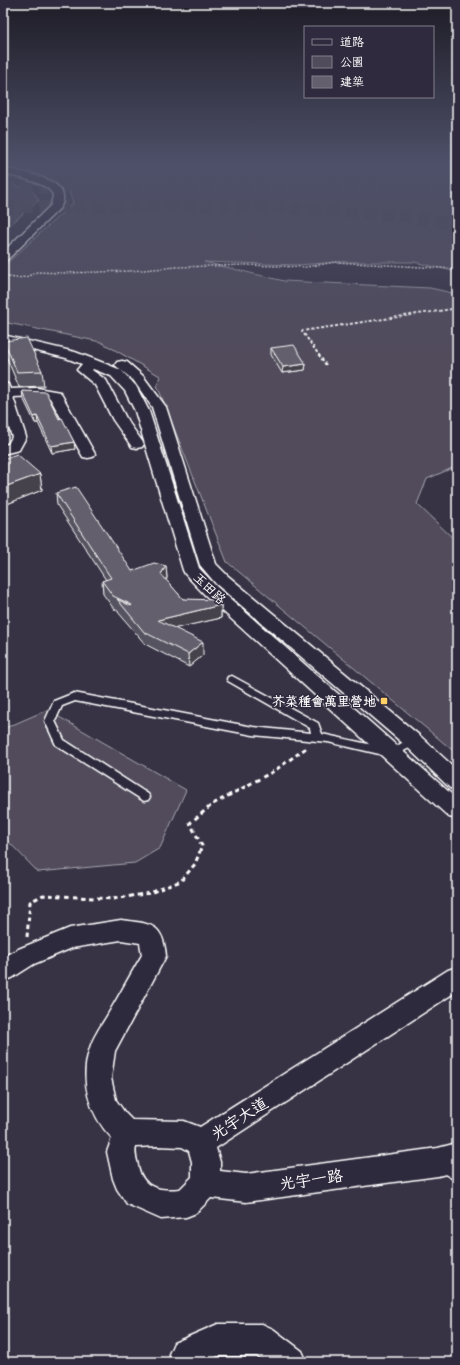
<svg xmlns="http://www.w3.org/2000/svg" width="460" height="1365" font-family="'Patrick Hand','LXGW WenKai TC',sans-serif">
<rect width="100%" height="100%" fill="#373345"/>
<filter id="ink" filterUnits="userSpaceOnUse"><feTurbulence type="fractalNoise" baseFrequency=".025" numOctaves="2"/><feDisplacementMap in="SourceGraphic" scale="8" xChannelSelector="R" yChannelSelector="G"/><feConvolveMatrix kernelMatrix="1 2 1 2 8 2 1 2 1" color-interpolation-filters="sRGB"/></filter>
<g filter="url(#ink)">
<!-- green -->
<path fill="#514c5c" stroke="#a8a6ae" d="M14,164H457V272L414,262H340L297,265L204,262L284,281L430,288L457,294V466L427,479L417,504L457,542V754L227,562L157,385L160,376L101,342L3,322V267L73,203L68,189Z
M3,182L33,191L39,200L3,231Z
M47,710L186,790L160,848L135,863L38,872L3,836V729Z"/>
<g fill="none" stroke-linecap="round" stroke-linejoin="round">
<!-- primary-tunnel -->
<path stroke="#4b4758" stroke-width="12" stroke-dasharray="12 6" stroke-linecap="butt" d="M3,188L385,187L457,192
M3,207C153,207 308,200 457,224"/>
<!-- service casing -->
<g stroke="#fff" stroke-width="3">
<path id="service" d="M232,676L318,723L322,734L391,749L413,737L417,738L418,741L417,744L392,757L328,742L253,735L75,701L62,706L55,721L64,740L148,794L150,797L148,800L144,801L56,745L45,721L54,701L74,693L253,727L311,733L310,728L228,681L227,679L228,677Z
M443,1158L457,1165V1181L438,1170L436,1165L438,1160Z"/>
</g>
<!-- minor casing -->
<g stroke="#fff" stroke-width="3">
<path id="minor" d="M3,168C21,172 77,179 60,208L7,260L3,261V252L51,205L53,195C49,182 15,177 3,174Z
M3,335L75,352L96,360L121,370L136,386L149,411L199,568L217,587L457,799V819L449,817L205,595L185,574L183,570L135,411L125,391L111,376L93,369L92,370L106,380L127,420L144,444L142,447L137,448L132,447L113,420L95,385L77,370L82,364L66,358L3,343Z
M122,361L127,362L143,376L166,407L216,564L228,576L420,736L457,770V790L450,788L406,746L216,584L200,565L152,407L134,381L115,365L117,362Z
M3,383L8,384L10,389L37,388L60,392L95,454L93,457L88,458L83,457L50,398L37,396L13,397L26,437L19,450L3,454V445L8,444L12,437L3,409Z
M121,920C150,924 163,922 166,956L115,1051L111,1078L116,1100L125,1113L132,1120L184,1121L200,1127L448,970L457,967V991L216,1148L220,1162V1171L246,1174L438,1148L457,1143V1171L438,1176L246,1202L211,1198L196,1213L186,1217L161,1219L127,1204L117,1189L113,1179L107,1152L112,1138C89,1115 79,1079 90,1048C93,1037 101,1026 107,1016C119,996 130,975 142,955L140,943L121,940L72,948L34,964L12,978L3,981V957L16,950L70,928ZM157,1146L182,1147L189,1151L192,1162V1177L180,1189C159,1191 143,1189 138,1166C137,1159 134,1154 136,1147Z
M218,1324H262L273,1329L302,1351L307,1362H265L257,1356H218L203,1362H173L169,1354L174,1343Z"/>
</g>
<!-- path-far2 -->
<path stroke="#fff" stroke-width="1.5" stroke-dasharray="2 1.5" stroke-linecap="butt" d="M3,273L8,277L16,278L26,277L37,272L64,273L131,271L177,267L245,265L306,267L335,262L457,269"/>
<!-- path-far1 -->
<path stroke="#fff" stroke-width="2" stroke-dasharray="3 2" stroke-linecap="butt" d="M326,365L302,331L452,309L457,303"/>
<!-- path -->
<path stroke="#fff" stroke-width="3" stroke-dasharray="4.5 3.5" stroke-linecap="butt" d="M27,937L30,902L43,895L113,899L150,893L181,881L195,864L202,846L190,823L213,804L274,771L306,748"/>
<!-- service -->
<use href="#service" fill="#2f2a3d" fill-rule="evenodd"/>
<!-- minor -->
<use href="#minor" fill="#2f2a3d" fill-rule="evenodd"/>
</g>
<!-- wall -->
<path fill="#55525e" stroke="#fff" d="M4,341L42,371L44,386L19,387L6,356Z
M271,348L306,364L305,370L282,373L271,355Z
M22,391L75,449L52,453L38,423H35L23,398Z
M3,459L40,474L42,490L7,504L3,500Z
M56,493L132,571L166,566L167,578L166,580L183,599L221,605V618L175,628L203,655L189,667L145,644L118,612V611L114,609L103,594L102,581L106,580L57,505Z"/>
<!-- shaded-wall -->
<path fill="#45424c" stroke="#fff" d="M306,364L305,370L282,373L283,367Z
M37,416L38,423H35L34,417Z
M74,442L75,449L52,453L51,446Z
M40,474L42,490L7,504L4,487Z
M166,566L167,578L162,586L161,574Z
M221,605V618L159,632L158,620Z
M203,642V655L189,667L188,654Z"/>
<!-- building -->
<path fill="#635f6d" stroke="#fff" d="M27,338L42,371L17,372L4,341Z
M294,345L306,364L283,367L271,348Z
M22,391L46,392L59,419L62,418L74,442L51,446L37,416L34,417Z
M17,454L40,474L4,487L3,486V459Z
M76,487L132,571L154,563L166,566L161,574L183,599L220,600L221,605L158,620L203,642L188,654L144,632L117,599L131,606L132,605L113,596L102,581L111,578L56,493Z"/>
</g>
<!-- sky -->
<linearGradient id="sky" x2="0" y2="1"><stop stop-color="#1e1c26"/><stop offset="0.46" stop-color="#4d5068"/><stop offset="1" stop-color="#4d5068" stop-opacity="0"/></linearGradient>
<rect width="460" height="355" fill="url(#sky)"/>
<!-- markers -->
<rect fill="#ffd166" stroke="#2f2a3d" stroke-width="1.5" x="380" y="697" width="8" height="8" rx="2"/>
<g text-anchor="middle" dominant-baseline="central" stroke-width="3" stroke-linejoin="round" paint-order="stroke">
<!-- street labels -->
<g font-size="13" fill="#fff" stroke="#2f2a3d">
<text transform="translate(210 588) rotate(44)">玉田路</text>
</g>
<!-- poi labels -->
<g font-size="13" font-weight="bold" fill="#fff" stroke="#2f2a3d" text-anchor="end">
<text x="376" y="701">芥菜種會萬里營地</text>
</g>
<!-- near-street labels -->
<g font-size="16" fill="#fff" stroke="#2f2a3d">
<text transform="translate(239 1118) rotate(-33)">光宇大道</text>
<text transform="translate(311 1179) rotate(-8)">光宇一路</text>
</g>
</g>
<!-- margin -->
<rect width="460" height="1365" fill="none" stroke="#2f2a3d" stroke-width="16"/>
<rect x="8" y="8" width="444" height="1349" fill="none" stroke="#fff" stroke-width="1.5" filter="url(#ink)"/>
<!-- legend -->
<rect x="304" y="26" width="130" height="72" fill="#2f2a3d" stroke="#827f8b"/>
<rect x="312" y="39" width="20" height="6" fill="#2f2a3d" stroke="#827f8b"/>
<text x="340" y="46" font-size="12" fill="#ffffff">道路</text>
<rect x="312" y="56" width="20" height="12" fill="#514c5c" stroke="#827f8b"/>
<text x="340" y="66" font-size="12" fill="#ffffff">公園</text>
<rect x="312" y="76" width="20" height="12" fill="#635f6d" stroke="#827f8b"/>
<text x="340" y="86" font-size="12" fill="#ffffff">建築</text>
</svg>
